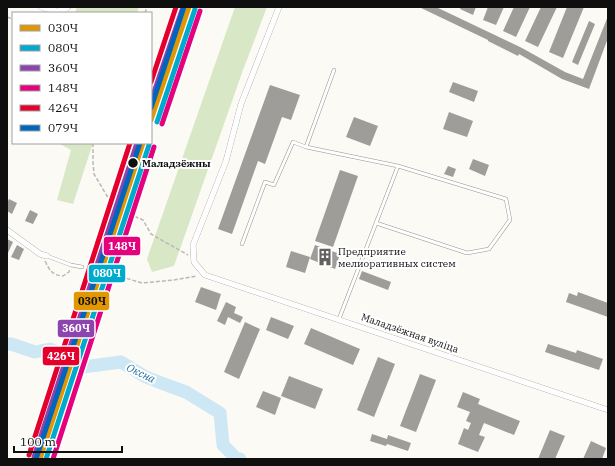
<svg xmlns="http://www.w3.org/2000/svg" width="615" height="466" font-family="'IBM Plex Serif',serif">
<rect width="100%" height="100%" fill="#fbfaf5"/>
<!-- forest -->
<path fill="#d8e7c5" d="M77,7H139L137,13H75Z
M235,7H267L243,70L174,266L152,272L147,259Z
M58,143H93L73,204L57,200L71,150Z"/>
<g fill="none" stroke-linecap="round" stroke-linejoin="round">
<!-- river -->
<path stroke="#cde8f4" stroke-width="13" d="M7,344H11L35,352L50,349L83,367L121,362L146,377L169,386L186,392L220,413L223,445L236,458L240,459"/>
</g>
<!-- building -->
<path fill="#9f9d9a" d="M419,7H436L522,48L565,72L583,79L608,16V38L589,89L562,79L519,54L518,56L488,41V40Z
M461,7H476L473,15L460,9Z
M488,7H504L496,25L483,20Z
M514,7H530L516,37L503,31Z
M541,7H557L538,47L525,41Z
M567,7H584L563,58L549,52Z
M589,21L595,24L578,65L572,62Z
M453,82L478,91L474,102L449,92Z
M270,85L300,95L291,120L282,117L265,164L258,161L232,234L218,229Z
M449,112L473,121L467,137L443,129Z
M354,117L378,126L370,146L346,137Z
M473,159L489,165L485,176L469,169Z
M448,166L456,169L453,177L444,174Z
M340,170L358,176L333,247L315,241Z
M141,172L146,174L141,189L136,188Z
M9,199L17,203L12,214L7,211V203Z
M30,210L38,214L33,224L25,221Z
M7,239L13,242L7,255Z
M17,245L24,249L19,260L11,257Z
M315,245L340,254L335,269L310,259Z
M291,251L310,257L305,273L286,267Z
M362,271L391,282L388,290L359,279Z
M201,287L221,294L216,310L195,302Z
M578,292L608,303V317L566,302L569,293L577,296Z
M226,302L236,307L234,313L243,317L240,323L228,317L225,325L217,321Z
M271,317L294,326L288,339L266,330Z
M245,322L260,329L239,379L224,372Z
M311,328L360,349L353,365L304,344Z
M548,344L576,353L577,350L603,359L599,370L545,352Z
M378,357L395,364L374,417L357,410Z
M420,374L436,380L416,432L400,426Z
M289,376L323,389L315,409L281,396Z
M263,391L281,398L275,415L256,407Z
M463,392L480,399L478,404L520,421L514,435L484,423L479,435L485,437L478,452L458,444L464,428L468,430L471,423L466,421L470,412L457,407Z
M550,430L565,436L555,459H538Z
M372,434L387,439L388,435L411,443L408,451L387,444L386,446L370,441Z
M591,441L606,448L602,459H583Z"/>
<g fill="none" stroke-linecap="round" stroke-linejoin="round">
<!-- service casing -->
<g stroke="#959593" stroke-width="4">
<path id="service" d="M306,147L334,70
M242,244L265,182L274,185L293,142L306,147L398,166
M47,256L71,265L82,267
M339,319L398,166L506,199L510,220L489,249L467,253L376,223"/>
</g>
<!-- minor casing -->
<g stroke="#959593" stroke-width="6">
<path id="minor" d="M41,7C51,10 59,14 68,7
M279,7L241,104L226,161L193,245L194,262L205,275L608,410
M7,230L40,254L47,256"/>
</g>
<!-- path -->
<path stroke="#b9b9b8" stroke-width="1.5" stroke-dasharray="4 2" stroke-linecap="butt" d="M145,13L147,7
M7,17L13,19
M151,72L169,79
M93,143V162L94,174L107,196L117,201
M119,196L129,200L125,215L136,217L143,220L151,234L188,255
M45,261C50,271 52,275 63,276L69,272L70,269
M86,268L95,269L142,283L174,280L197,276"/>
<!-- service -->
<use href="#service" stroke="#fefefe" stroke-width="3"/>
<!-- minor -->
<use href="#minor" stroke="#fefefe" stroke-width="5.5"/>
<!-- rail-1 casing -->
<g stroke="#fff" stroke-width="8">
<path id="rail-1" d="M151,120L189,7
M40,459L143,143"/>
</g>
<!-- rail-2 casing -->
<g stroke="#fff" stroke-width="8">
<path id="rail-2" d="M157,122L195,9
M46,459L149,145"/>
</g>
<!-- rail-3 casing -->
<g stroke="#fff" stroke-width="8">
<path id="rail-3" d="M151,101L183,7
M34,457L137,143"/>
</g>
<!-- rail-4 casing -->
<g stroke="#fff" stroke-width="8">
<path id="rail-4" d="M162,124L200,11
M53,459L154,147"/>
</g>
<!-- rail-5 casing -->
<g stroke="#fff" stroke-width="8">
<path id="rail-5" d="M151,82L176,7
M29,455L130,143"/>
</g>
<!-- rail-6 casing -->
<g stroke="#fff" stroke-width="8">
<path id="rail-6" d="M151,108L184,7
M36,459L140,143"/>
</g>
<!-- rail-1 -->
<use href="#rail-1" stroke="#e09702" stroke-width="5"/>
<!-- rail-2 -->
<use href="#rail-2" stroke="#00a9ce" stroke-width="5"/>
<!-- rail-3 -->
<use href="#rail-3" stroke="#8e44ad" stroke-width="5"/>
<!-- rail-4 -->
<use href="#rail-4" stroke="#e5007d" stroke-width="5"/>
<!-- rail-5 -->
<use href="#rail-5" stroke="#e4002b" stroke-width="5"/>
<!-- rail-6 -->
<use href="#rail-6" stroke="#0065bd" stroke-width="5"/>
</g>
<!-- icons -->
<defs>
<g id="building-bare" transform="scale(1.38)"><path d="M-4-6H4V6H1V3H-1V6H-4ZM-2.5-4.3h1.7v1.8h-1.7ZM.8-4.3h1.7v1.8H.8ZM-2.5-1h1.7V.8h-1.7ZM.8-1h1.7V.8H.8Z" fill="#626160" stroke="#fff" stroke-width="2.5" paint-order="stroke"/></g>
</defs>
<g fill-rule="evenodd">
<use href="#building-bare" x="325" y="257"/>
</g>
<!-- markers -->
<circle fill="#0f0f0f" stroke="#fff" stroke-width="1.5" cx="133" cy="163" r="5.5"/>
<g text-anchor="middle" dominant-baseline="central" stroke-width="4" stroke-linejoin="round" paint-order="stroke">
<!-- stop labels -->
<g font-size="10" font-weight="bold" fill="#0f0f0f" stroke="#fff" text-anchor="start">
<text x="142" y="163">Маладзёжны</text>
</g>
<!-- poi labels -->
<g font-size="10" fill="#0f0f0f" stroke="#fff" text-anchor="start">
<text x="338" y="251">Предприятие<tspan x="338" dy="12">мелиоративных систем</tspan></text>
</g>
<!-- street labels -->
<g font-size="10" fill="#0f0f0f" stroke="#fff">
<text transform="translate(410 333) rotate(19)">Маладзёжная вуліца</text>
</g>
<!-- water labels -->
<g font-size="11" font-style="italic" fill="#1d6d9d" stroke="#fff">
<text transform="translate(141 373) rotate(26)">Оксна</text>
</g>
</g>
<g stroke="#fff" stroke-width="1.5">
<rect x="103" y="236" width="38" height="20" rx="4" fill="#e5007d"/>
<rect x="88" y="264" width="38" height="19" rx="4" fill="#00a9ce"/>
<rect x="73" y="291" width="37" height="20" rx="4" fill="#e09702"/>
<rect x="57" y="319" width="38" height="19" rx="4" fill="#8e44ad"/>
<rect x="42" y="346" width="38" height="20" rx="4" fill="#e4002b"/>
</g>
<g font-size="11" text-anchor="middle" font-weight="bold" fill="#fff">
<text x="122" y="250">148Ч</text>
<text x="107" y="277">080Ч</text>
<text x="76" y="332">360Ч</text>
<text x="61" y="360">426Ч</text>
</g>
<g font-size="11" text-anchor="middle" font-weight="bold" fill="#111">
<text x="92" y="305">030Ч</text>
</g>
<!-- border -->
<rect width="615" height="466" fill="none" stroke="#0f0f0f" stroke-width="16"/>
<!-- legend -->
<rect x="12" y="12" width="140" height="132" fill="#ffffff" stroke="#9f9f9f"/>
<rect x="20" y="25" width="20" height="6" fill="#e09702" stroke="#9f9f9f"/>
<text x="48" y="32" font-size="12" fill="#0f0f0f">030Ч</text>
<rect x="20" y="45" width="20" height="6" fill="#00a9ce" stroke="#9f9f9f"/>
<text x="48" y="52" font-size="12" fill="#0f0f0f">080Ч</text>
<rect x="20" y="65" width="20" height="6" fill="#8e44ad" stroke="#9f9f9f"/>
<text x="48" y="72" font-size="12" fill="#0f0f0f">360Ч</text>
<rect x="20" y="85" width="20" height="6" fill="#e5007d" stroke="#9f9f9f"/>
<text x="48" y="92" font-size="12" fill="#0f0f0f">148Ч</text>
<rect x="20" y="105" width="20" height="6" fill="#e4002b" stroke="#9f9f9f"/>
<text x="48" y="112" font-size="12" fill="#0f0f0f">426Ч</text>
<rect x="20" y="125" width="20" height="6" fill="#0065bd" stroke="#9f9f9f"/>
<text x="48" y="132" font-size="12" fill="#0f0f0f">079Ч</text>
<!-- scale -->
<path d="M14 446v6h108v-6" fill="none" stroke="#0f0f0f" stroke-width="2"/>
<text x="20" y="446" font-size="12" fill="#0f0f0f" stroke="#ffffff" stroke-width="3" paint-order="stroke">100 m</text>
</svg>
